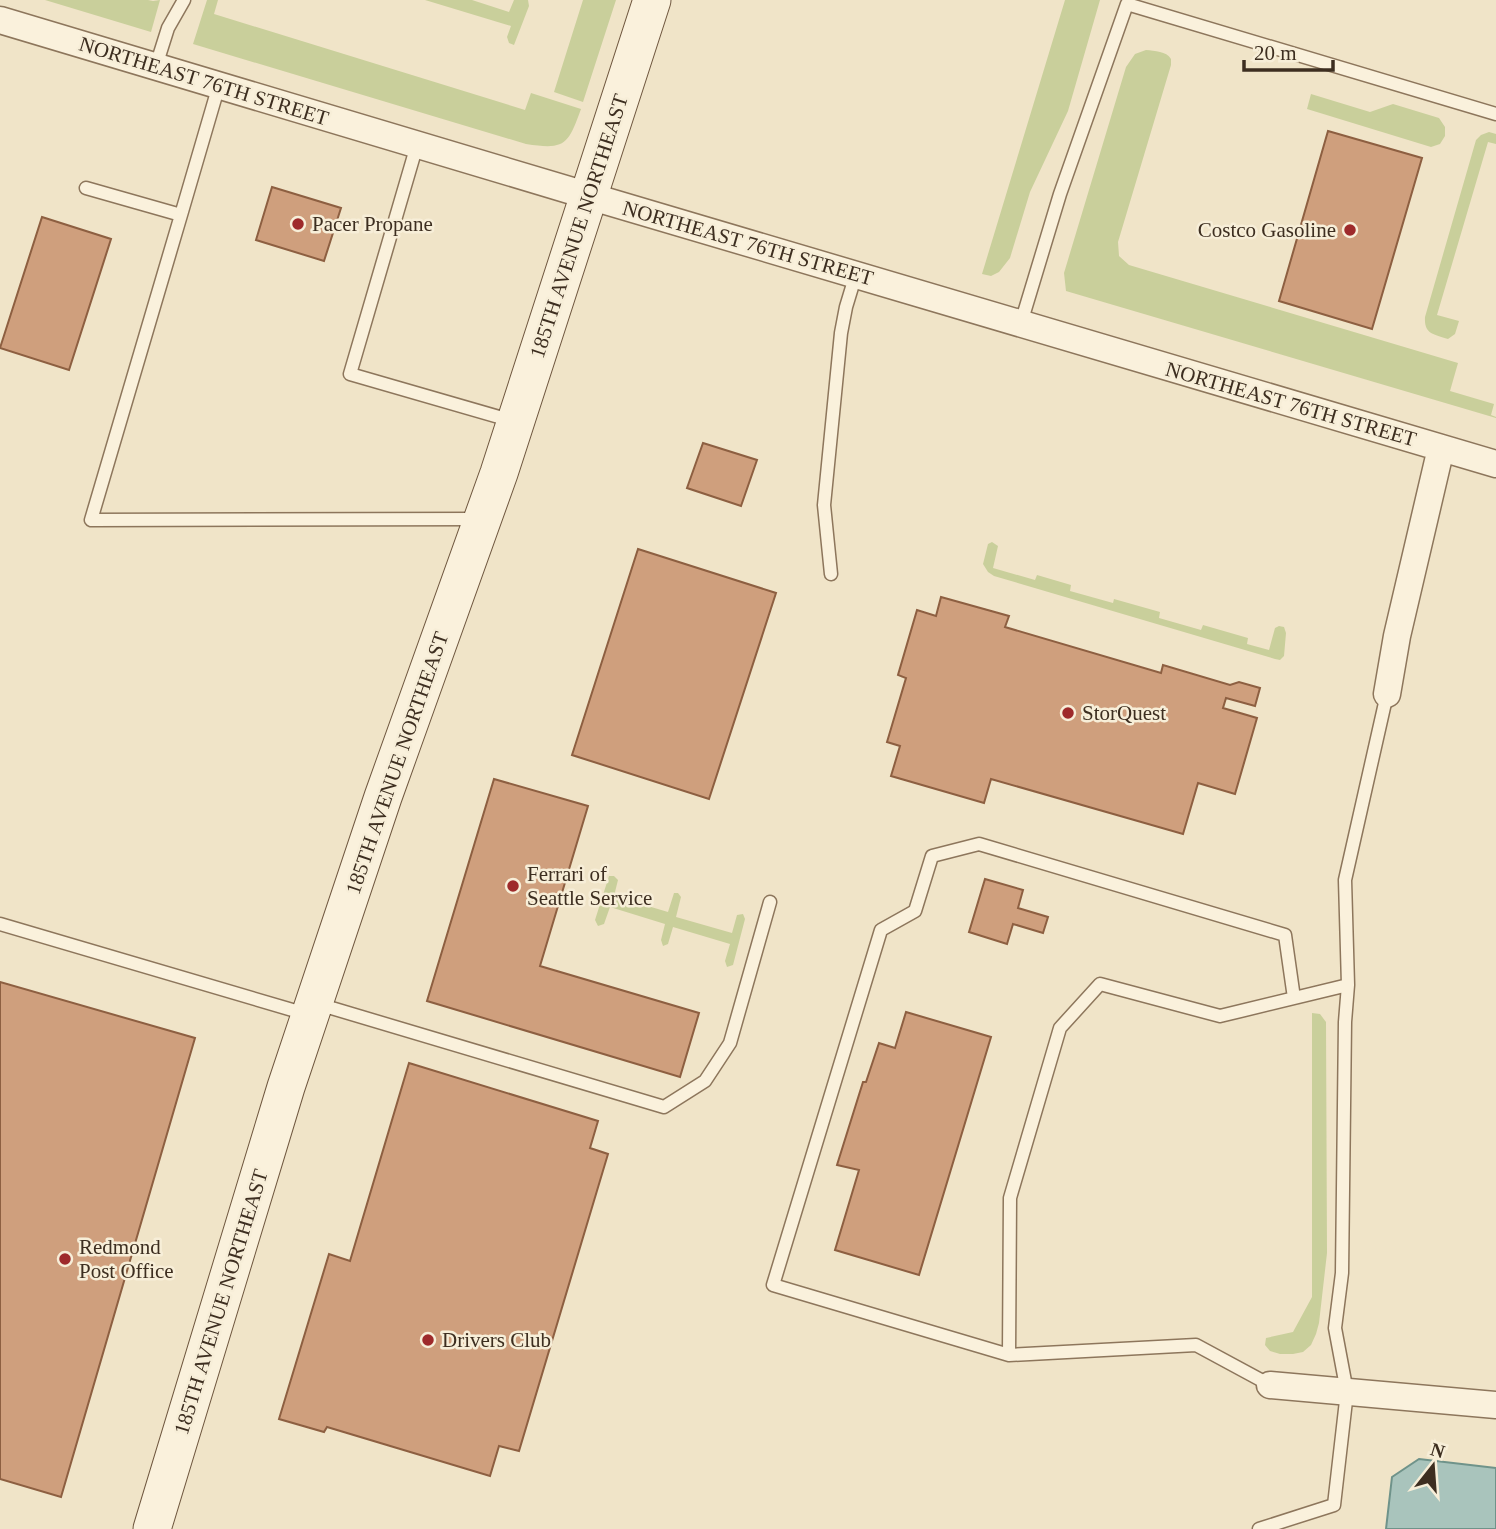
<svg xmlns="http://www.w3.org/2000/svg" width="1496" height="1529" font-family="Georgia,serif">
<rect width="100%" height="100%" fill="#f0e4c8"/>
<!-- green -->
<path fill="#c9cf9b" d="M45,0H148L153,1L160,0L151,32Z
M207,0H218L214,14L525,110L531,93L581,109C568,145 565,150 526,144L193,44Z
M425,0H472L509,12L514,0H528L529,6L514,45L509,43L507,37L511,26Z
M583,0H616L583,102L554,92Z
M1065,0H1100L1068,111L1030,192L1010,258L999,272L991,276L982,274Z
M1146,50C1155,51 1166,51 1171,59V65L1118,242L1119,256L1129,265L1458,363L1450,391L1494,404L1491,415L1496,417V418L1066,291L1064,273L1126,67L1135,54Z
M1311,94L1370,112L1393,104L1439,118L1445,127V136L1440,144L1431,147L1307,109Z
M1489,132L1496,134V144L1488,142L1437,315L1459,321L1455,334L1448,339C1433,334 1424,334 1425,317L1476,140L1481,135Z
M992,542L998,546L993,568L1035,580L1037,575L1071,585L1070,591L1113,603L1114,599L1160,612L1159,618L1201,630L1203,625L1248,638L1247,644L1269,650L1275,628L1279,626L1284,627L1286,633L1284,656L1280,660L1275,659L994,576L988,572L983,564L988,544Z
M609,876H614L618,880L614,896L668,912L674,893H678L681,897L676,917L732,933L737,915L743,914L745,919L733,965L727,967L725,961L730,944L673,927L668,944L663,946L661,940L665,924L610,907L604,924L598,926L595,920Z
M1312,1013L1320,1014L1326,1022L1327,1253L1319,1323L1316,1334L1311,1345L1303,1352L1293,1354H1280L1270,1351L1265,1345L1266,1338L1293,1332L1312,1297Z"/>
<!-- water -->
<path fill="#a9c4bc" stroke="#6f938a" stroke-width="2" d="M1419,1459L1496,1468V1529H1386L1392,1477Z"/>
<!-- building -->
<path fill="#cf9f7d" stroke="#8d5f41" stroke-width="2" d="M1328,131L1422,158L1372,329L1279,301Z
M272,187L341,208L324,261L256,240Z
M42,217L111,239L69,370L0,348Z
M703,443L757,460L741,506L687,488Z
M638,549L776,593L709,799L572,755Z
M941,597L1009,616L1005,627L1161,673L1163,665L1230,685L1239,682L1260,688L1255,706L1226,698L1223,708L1257,718L1235,794L1198,783L1183,834L991,779L984,803L891,776L900,746L887,742L906,678L898,675L917,610L936,616Z
M494,779L588,806L540,966L699,1013L680,1077L427,1001Z
M985,879L1023,890L1018,908L1048,917L1043,933L1013,924L1007,944L969,932Z
M0,982L195,1038L61,1497L0,1479Z
M906,1012L991,1037L919,1275L835,1250L859,1170L837,1165L863,1082H866L879,1043L895,1048Z
M409,1063L598,1121L590,1148L608,1154L519,1451L499,1446L490,1476L327,1427L324,1432L279,1419L329,1254L350,1261Z"/>
<g fill="none" stroke-linecap="round" stroke-linejoin="round">
<!-- lane casing -->
<g stroke="#8d765c" stroke-width="15">
<path id="lane" d="M156,66L168,28L184,0
M417,145L350,374L513,421
M86,188L181,215L219,85
M181,215L91,520L479,519
M1021,323L1060,194L1127,4L1496,114
M831,574L824,505L841,333L846,307L856,274
M0,924L306,1014
M318,1004L664,1107L705,1081L730,1043L770,902
M1009,1355L1010,1198L1060,1028L1100,984L1220,1016L1348,985
M1270,1385L1196,1345L1009,1355L773,1285L881,930L915,911L932,856L979,844L1285,935L1294,998
M1259,1529L1334,1505L1347,1392L1335,1328L1342,1273L1345,1022L1348,985L1345,880L1387,694"/>
</g>
<!-- street casing -->
<g stroke="#8d765c" stroke-width="29">
<path id="street" d="M0,20L589,196L1496,464
M1387,694L1397,636L1441,448
M1270,1385L1496,1405"/>
</g>
<!-- secondary casing -->
<g stroke="#6f573f" stroke-width="39">
<path id="secondary" d="M152,1529L286,1087L383,797L499,473L652,0"/>
</g>
<!-- lane -->
<use href="#lane" stroke="#faf1dc" stroke-width="12"/>
<!-- street -->
<use href="#street" stroke="#faf1dc" stroke-width="26"/>
<!-- secondary -->
<use href="#secondary" stroke="#faf1dc" stroke-width="37"/>
</g>
<!-- markers -->
<g fill="#9e2a2b" stroke="#f7eed8" stroke-width="2.5">
<circle cx="298" cy="224" r="7"/>
<circle cx="1350" cy="230" r="7"/>
<circle cx="1068" cy="713" r="7"/>
<circle cx="513" cy="886" r="7"/>
<circle cx="65" cy="1259" r="7"/>
<circle cx="428" cy="1340" r="7"/>
</g>
<g text-anchor="middle" dominant-baseline="central" stroke-width="5" stroke-linejoin="round" paint-order="stroke">
<!-- street labels -->
<g font-size="21" fill="#3d2e20" stroke="#f7eed8">
<text transform="translate(204 81) rotate(17)">NORTHEAST 76TH STREET</text>
<text transform="translate(579 226) rotate(-72)">185TH AVENUE NORTHEAST</text>
<text transform="translate(748 243) rotate(16)">NORTHEAST 76TH STREET</text>
<text transform="translate(1291 404) rotate(16)">NORTHEAST 76TH STREET</text>
<text transform="translate(397 763) rotate(-71)">185TH AVENUE NORTHEAST</text>
<text transform="translate(221 1302) rotate(-73)">185TH AVENUE NORTHEAST</text>
</g>
<!-- poi labels -->
<g font-size="21" fill="#3d2e20" stroke="#f7eed8" text-anchor="start">
<text x="312" y="224">Pacer Propane</text>
<text x="1336" y="230" text-anchor="end">Costco Gasoline</text>
<text x="1082" y="713">StorQuest</text>
<text x="527" y="874">Ferrari of<tspan x="527" dy="24">Seattle Service</tspan></text>
<text x="79" y="1247">Redmond<tspan x="79" dy="24">Post Office</tspan></text>
<text x="442" y="1340">Drivers Club</text>
</g>
</g>
<!-- north arrow -->
<g transform="translate(1433 1466) rotate(17)" stroke="#f7eed8" stroke-width="5" paint-order="stroke">
<path d="M0-5L12 26L0 18L-12 26Z" fill="#3d2e20"/>
<text y="-10" font-size="19" font-weight="bold" text-anchor="middle" fill="#3d2e20">N</text>
</g>
<!-- scale -->
<path d="M1244 60v10h89v-10" fill="none" stroke="#3d2e20" stroke-width="3.5"/>
<text x="1254" y="60" font-size="21" fill="#3d2e20" stroke="#f7eed8" stroke-width="5" paint-order="stroke">20 m</text>
</svg>
